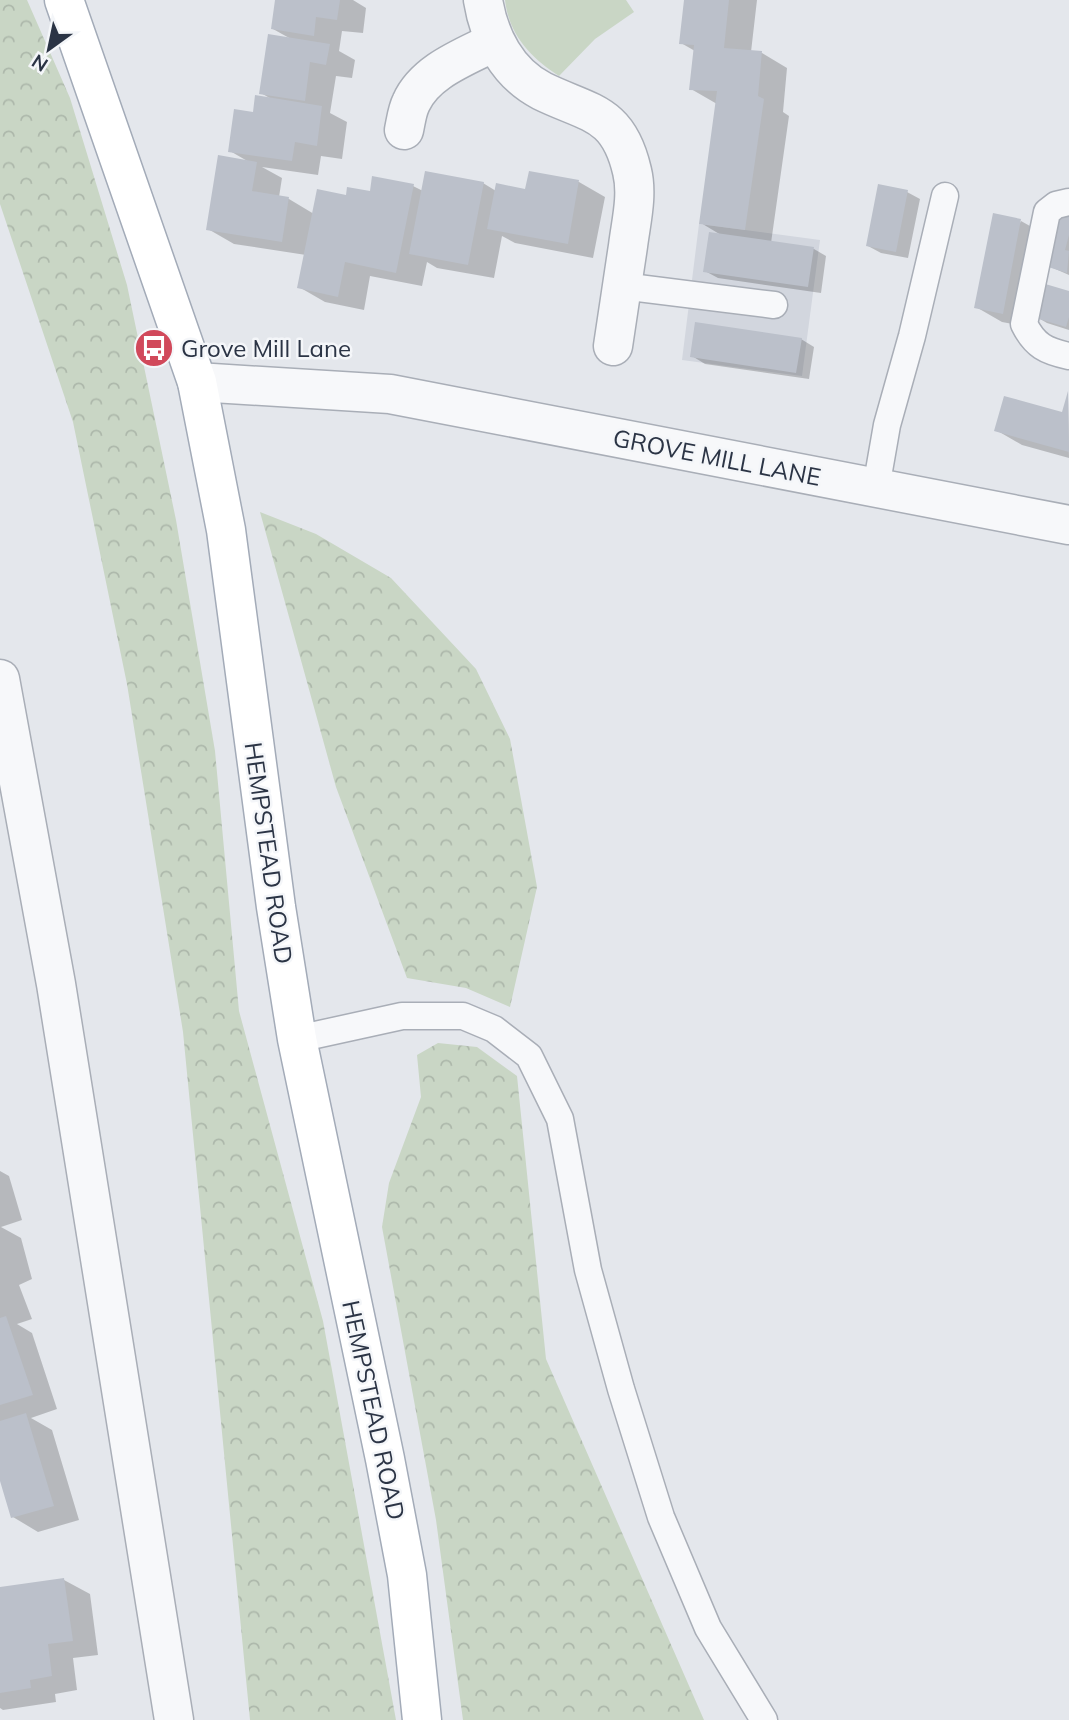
<svg xmlns="http://www.w3.org/2000/svg" width="1069" height="1720" font-family="Mulish,sans-serif">
<defs>
<pattern id="forest-crowns" width="20" height="18" patternUnits="userSpaceOnUse" patternTransform="scale(1.75)"><rect width="20" height="18" fill="#c9d6c5"/><path d="M2 6a3 3 0 1 1 6 0M12 15a3 3 0 1 1 6 0" fill="none" stroke="#adb8ab"/></pattern>
</defs>
<rect width="100%" height="100%" fill="#e4e7ec"/>
<!-- built -->
<path fill="#d2d6de" d="M699,224L820,240L802,376L682,360Z"/>
<!-- green -->
<path fill="#c9d6c5" d="M505,0H626L634,12L595,39L559,76C531,58 509,35 505,0Z"/>
<!-- forest -->
<path fill="url(#forest-crowns)" d="M0,0H27L70,98L127,285L176,520L215,751L239,1011L323,1321L396,1720H250L183,1032L127,684L73,422L0,204Z
M260,512L316,534L391,578L476,669L510,739L537,887L510,1007L466,988L407,978L336,787Z
M438,1043L477,1047L517,1076L546,1359L704,1720H463L436,1520L382,1227L389,1183L421,1097L417,1055Z"/>
<!-- shadow -->
<path fill="#0003" d="M277,0H353L366,8L363,33L342,31L339,51L355,60L352,78L336,76L330,113L347,122L342,159L321,156L318,175L262,167L282,178L279,197L289,199L314,214L347,197L413,186L423,191L483,183L496,191H527L530,173L579,182L605,197L593,258L515,243L502,236L494,278L437,268L427,262L422,286L370,276L364,310L325,302L299,287L306,255L234,244L208,229L249,162L230,151L254,114L273,100L261,93L291,39L273,29Z
M686,0H757L751,52L762,53L787,68L783,112L789,116L771,243L814,249L826,256L821,293L718,278L705,271L721,235L701,223L717,104L691,89L695,51L681,43Z
M907,192L920,199L908,258L881,253L868,246Z
M1069,216V275L1044,264Z
M1021,221L1046,235L1028,327L1002,322L976,307Z
M1069,293V330L1047,323L1035,316Z
M801,339L814,347L809,379L705,364L692,356Z
M1068,397L1069,458L1022,445L996,430L1063,415Z
M0,1171L9,1176L22,1220L1,1227L21,1238L32,1279L19,1285L32,1319L17,1324L32,1333L57,1409L31,1418L52,1430L79,1520L38,1532L13,1517L0,1478Z
M64,1580L90,1594L98,1655L73,1658L77,1690L55,1694L56,1702L3,1710L0,1708V1588Z"/>
<!-- building -->
<path fill="#bbc0ca" d="M275,0H340L337,20L316,17L314,36L271,29Z
M684,0H729L724,48L762,51L758,96L764,99L745,230L699,224L717,91L689,90L694,45L679,44Z
M268,34L330,44L326,65L310,62L305,101L259,94Z
M255,95L322,106L317,146L295,142L292,161L228,152L234,109L253,112Z
M218,155L257,162L252,191L289,197L282,242L206,230Z
M425,171L484,182L468,265L409,254Z
M529,171L579,180L568,244L487,229L496,183L525,189Z
M372,176L414,184L396,273L345,262L338,297L297,288L317,189L346,195L347,187L370,191Z
M878,184L908,190L896,252L866,246Z
M1058,211L1069,214V235L1065,250L1069,251L1067,273L1042,265Z
M993,213L1021,219L1003,314L974,308Z
M709,232L814,247L808,287L703,272Z
M1042,283L1069,291V317L1066,327L1032,317Z
M695,322L802,338L796,373L690,357Z
M1068,391L1069,452L994,431L1004,396L1062,412Z
M6,1316L33,1395L0,1405V1318Z
M26,1413L54,1506L11,1518L0,1481V1421Z
M64,1578L73,1641L48,1644L52,1676L30,1680L31,1688L0,1693V1587Z"/>
<g fill="none" stroke-linecap="round" stroke-linejoin="round">
<!-- service casing -->
<g stroke="#a9aeb7" stroke-width="29">
<path id="service" d="M1069,202L1056,205L1047,212L1024,324C1035,346 1046,351 1069,356
M622,286L774,305
M876,488L887,425L912,336L945,196
M297,1039L402,1016H463L494,1029L529,1056L560,1119L588,1270L621,1389L661,1517L708,1628L764,1720"/>
</g>
<!-- minor casing -->
<g stroke="#a9aeb7" stroke-width="41">
<path id="minor" d="M483,0C489,37 507,73 542,91C589,114 618,111 632,171C638,195 631,222 628,246C623,279 618,313 613,346
M404,130C406,121 407,111 411,103C425,71 465,57 494,42
M197,382L390,394L1069,525
M0,679L56,984L174,1720"/>
</g>
<!-- primary casing -->
<g stroke="#a3abb8" stroke-width="41">
<path id="primary" d="M64,0L197,382L226,530L276,907L297,1039L385,1459L407,1575L422,1720"/>
</g>
<!-- service -->
<use href="#service" stroke="#f7f8fa" stroke-width="26"/>
<!-- minor -->
<use href="#minor" stroke="#f7f8fa" stroke-width="38"/>
<!-- primary -->
<use href="#primary" stroke="#fff" stroke-width="38"/>
</g>
<!-- icons -->
<defs>
<g id="bus-disc" transform="scale(2.0125)"><circle r="9.5" fill="#d1495b" stroke="#f4f6f9"/><path d="M-5-6H5V4H4V6H2V4H-2V6H-4V4H-5ZM-3.5-4V0h7V-4ZM-3.5 1.2v1.5H-2V1.2ZM2 1.2v1.5H3.5V1.2Z" fill="#fff"/></g>
</defs>
<g fill-rule="evenodd">
<use href="#bus-disc" x="154" y="348"/>
</g>
<g text-anchor="middle" dominant-baseline="central" stroke-width="5" stroke-linejoin="round" paint-order="stroke">
<!-- poi labels -->
<g font-size="24" fill="#2b3445" stroke="#f4f6f9" text-anchor="start">
<text x="181" y="348">Grove Mill Lane</text>
</g>
<!-- street labels -->
<g font-size="24" fill="#2b3445" stroke="#f4f6f9">
<text transform="translate(717 457) rotate(11)">GROVE MILL LANE</text>
<text transform="translate(269 853) rotate(82)">HEMPSTEAD ROAD</text>
<text transform="translate(374 1410) rotate(78)">HEMPSTEAD ROAD</text>
</g>
</g>
<!-- north arrow -->
<g transform="translate(49 49) rotate(213)" stroke="#f4f6f9" stroke-width="5" paint-order="stroke">
<path d="M0-5L12 26L0 18L-12 26Z" fill="#2b3445"/>
<text y="-10" font-size="19" font-weight="bold" text-anchor="middle" fill="#2b3445">N</text>
</g>
</svg>
